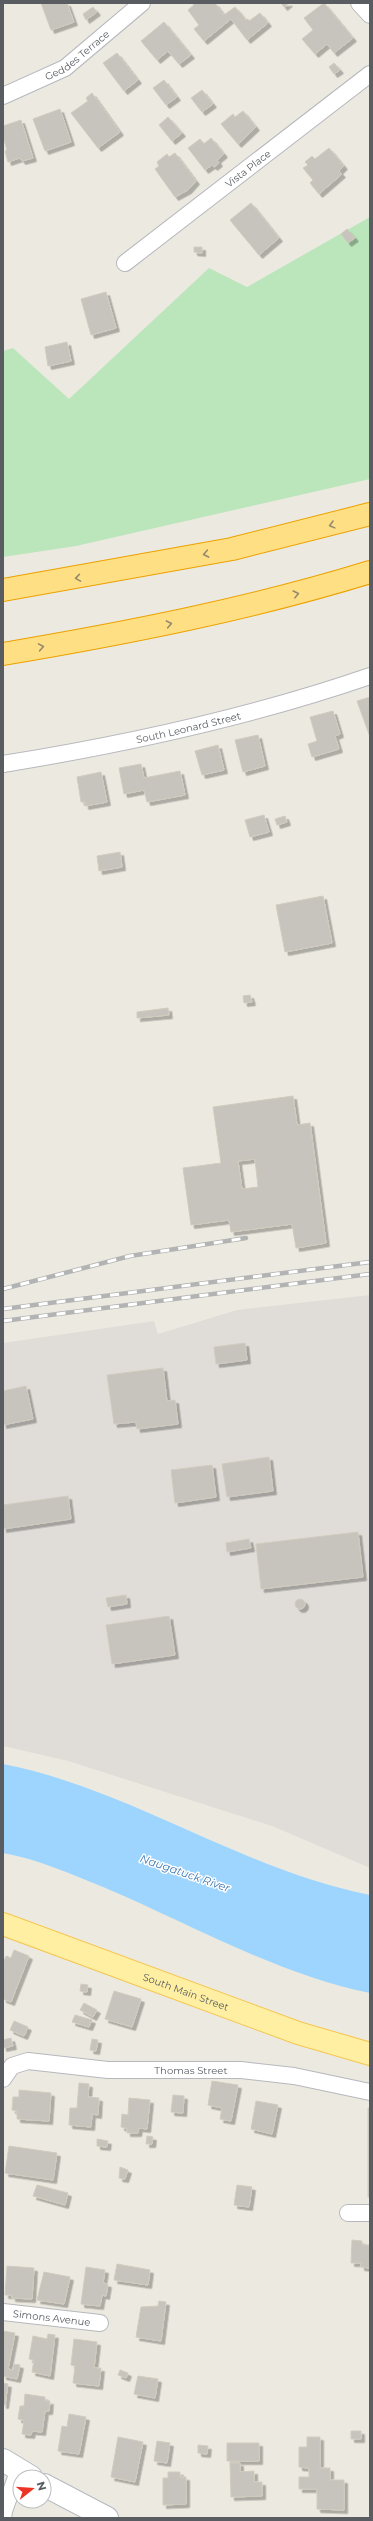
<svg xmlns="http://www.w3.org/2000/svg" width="373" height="2521" font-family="Montserrat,sans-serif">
<defs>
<filter id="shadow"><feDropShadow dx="3.5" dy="3.5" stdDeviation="0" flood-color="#0004"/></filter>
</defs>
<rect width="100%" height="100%" fill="#eceae0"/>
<!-- industrial -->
<path fill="#e0ddd8" d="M370,1295V1868L272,1826L68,1761L3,1746V1343L154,1321L158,1334L237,1310Z"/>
<!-- green -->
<path fill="#bbe5bb" d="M370,217V479L76,546L3,557V351L13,348L69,399L209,268L247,287Z"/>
<!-- water -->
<path fill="#9dd5ff" d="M3,1764C131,1789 242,1870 370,1895V1993C276,1974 191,1924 103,1887C70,1874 38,1859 3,1853Z"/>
<!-- building -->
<path fill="#c7c4bd" stroke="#d1cbbe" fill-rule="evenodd" filter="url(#shadow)" d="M41,3H67L74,22L51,30Z
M192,3H215L224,15L235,7L246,20L248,19L249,21L260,13L268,23L247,40L231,19L204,41L194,29L199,25L188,10L194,5Z
M281,3H289L284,7Z
M324,3L353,38L334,53L327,44L315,54L302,39L313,30L304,18Z
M93,7L97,12L86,20L83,14Z
M164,22L191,55L179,64L168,51L157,60L141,41Z
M117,53L138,80L124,91L103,63Z
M334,63L340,70L334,74L329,67Z
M164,80L177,97L166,105L153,88Z
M202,90L213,104L202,112L191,98Z
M92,93L120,132L98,148L71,113L88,101L86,98Z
M60,109L71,142L45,151L33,119Z
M243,111L256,127L238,144L221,124L233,114L235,117Z
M168,117L182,133L172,141L159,125Z
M21,120L33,158L22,161L20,158L8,162L5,151L7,150L3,137V126Z
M211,138L224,154L217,160L219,163L214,167L212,165L205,170L188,148L200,139L204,144Z
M329,148L344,166L339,171L342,174L319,194L310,183L313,180L303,168L308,165L305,162L312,156L315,159Z
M175,153L196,181L188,190L175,197L155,169L159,166L157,162L167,154L169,157Z
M251,203L279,238L259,255L230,220Z
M347,229L355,238L348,243L341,234Z
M194,247H202V253L194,252Z
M106,292L116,328L91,335L81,299Z
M67,342L71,361L48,366L45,347Z
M370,697V737L357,701Z
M333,711L340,734L335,736L339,749L312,757L308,744L317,741L310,717Z
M258,735L265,766L243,772L235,740Z
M218,745L224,770L202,775L195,751Z
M141,764L144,778L180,771L185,795L147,802L144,790L124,794L119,768Z
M101,772L107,802L85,806V802H81L77,777Z
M264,815L269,832L250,837L245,820Z
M285,816L287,822L277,825L275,819Z
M120,852L122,867L99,871L97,856Z
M323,896L332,943L285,952L276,905Z
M250,995L252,1002L244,1003L243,996Z
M168,1008L169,1015L137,1018V1012Z
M293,1096L297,1125L310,1123L326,1243L296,1248L292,1224L231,1232L229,1220L191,1225L183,1168L221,1163L213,1107ZM255,1159L258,1187L242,1189L238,1161Z
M245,1343L247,1360L216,1364L214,1347Z
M163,1368L167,1401L175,1400L178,1424L137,1429L136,1422L114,1424L107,1375Z
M26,1386L33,1419L3,1425V1391Z
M269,1457L273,1491L227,1497L222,1464Z
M212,1465L216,1497L175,1503L171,1470Z
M68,1496L71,1519L3,1529V1505Z
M358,1532L363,1577L261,1589L256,1544Z
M249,1539L251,1548L227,1552L226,1543Z
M126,1595L127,1604L108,1607L106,1598Z
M295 1604a5 5 0 1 1 10 0a5 5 0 1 1-10 0Z
M169,1616L175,1655L112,1664L106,1625Z
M14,1950L29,1956L11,2002L3,1999V1963L6,1956L11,1958Z
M81,1984L88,1985L87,1992L80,1991Z
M114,1991L141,1999L132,2027L105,2019Z
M84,2003L97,2010L93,2017L80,2010Z
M75,2015L92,2020L89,2027L72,2022Z
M14,2021L28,2027L24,2036L10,2030Z
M11,2038L13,2046L3,2048V2040Z
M92,2039L98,2040L96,2051L90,2050Z
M212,2081L238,2085L231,2121L220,2119L222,2108L208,2105Z
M79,2083L89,2084L88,2097L99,2098L98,2115L92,2114L91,2127L69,2125L70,2108H77Z
M19,2090L51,2093L49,2121L17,2119V2111L12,2110L13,2097H19Z
M173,2095L184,2096L183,2113L171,2112Z
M129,2098L150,2100L147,2129L139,2128L138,2133H127V2128L121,2127L122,2114L128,2115Z
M256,2101L278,2105L272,2134L251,2129Z
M368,2108H370V2197H368Z
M147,2136L153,2137L152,2144H146Z
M97,2139L108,2141L107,2147L97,2146Z
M9,2146L57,2153L53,2180L5,2173Z
M120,2167L128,2170L125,2179L119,2178Z
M37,2185L68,2193L65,2205L33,2196Z
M237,2185L252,2187L249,2207L234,2205Z
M352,2240L362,2241V2245H370V2268L361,2267V2263H351Z
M117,2264L150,2270L148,2285L114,2280Z
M7,2266L34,2268L32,2299L12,2298V2295H5Z
M86,2267L105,2270L103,2283L108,2284L106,2296L102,2295L100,2306L81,2304Z
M44,2272L70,2277L64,2304L37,2300Z
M159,2301L166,2302L161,2341L136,2337L141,2307L158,2306Z
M3,2331L15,2333L8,2369L13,2370L14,2364L20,2365L17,2379L3,2376Z
M48,2334L55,2335L50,2376L32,2372L34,2360L29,2359L33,2336L47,2339Z
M74,2339L97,2342L94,2368H101L99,2386L73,2383L75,2366L71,2365Z
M120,2370L128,2373L126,2378L118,2375Z
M138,2376L158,2379L155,2398L134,2394Z
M3,2383L8,2384L5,2405H3Z
M25,2394L45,2397V2401H50L49,2411H45L42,2432L32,2431L31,2435L22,2434L24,2420L18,2419L20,2406H24Z
M69,2414L86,2417L79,2454L58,2451L62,2426L67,2427Z
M351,2431H361V2439H351Z
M118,2437L143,2442L135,2482L111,2477Z
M307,2437H320V2468H330V2480H344V2510L317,2509V2489H299V2477H309V2468L299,2467V2447H307Z
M157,2441L170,2443L167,2463L154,2461Z
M227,2443H259V2461H227Z
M198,2445L208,2446L207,2454L198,2453Z
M230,2463H240V2472L254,2471V2482H262V2496L231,2497Z
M168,2472H180V2477H186V2504L163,2505V2478H168Z"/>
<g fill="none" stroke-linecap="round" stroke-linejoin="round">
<!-- street casing -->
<g stroke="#b6b8bd" stroke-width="18">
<g id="street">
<path d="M359,3L370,15"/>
<path id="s1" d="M3,96L65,68L142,3"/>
<path id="s2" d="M125,263L370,74"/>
<path id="s3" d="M3,764C127,744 251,717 370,676"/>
<path id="s4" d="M3,2079L12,2066L28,2061L108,2070H241L294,2076L370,2092"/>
<path d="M348,2213H370"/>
<path id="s5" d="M3,2312L100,2323"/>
<path d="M3,2518L4,2511L19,2469"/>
</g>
</g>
<!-- secondary casing -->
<g stroke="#b6bac0" stroke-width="24">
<path id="secondary" d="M3,2460L31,2477
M44,2485L107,2518"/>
</g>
<!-- primary casing -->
<g stroke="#f5c651" stroke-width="24">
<g id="primary">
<path id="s6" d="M3,1924L298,2033L370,2054"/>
</g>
</g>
<!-- highway casing -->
<g stroke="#eca100" stroke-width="24">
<path id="highway" d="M3,590L232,549L370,514
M3,654C127,633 250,609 370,572"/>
</g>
<!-- street -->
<use href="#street" stroke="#fff" stroke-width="16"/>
<!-- secondary -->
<use href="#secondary" stroke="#fff" stroke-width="22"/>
<!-- primary -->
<use href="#primary" stroke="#ffefa2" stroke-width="22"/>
<!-- highway -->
<use href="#highway" stroke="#ffdf84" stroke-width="22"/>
<!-- rail casing -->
<g stroke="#b2b3b3" stroke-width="4.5">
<path id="rail" d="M3,1289L130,1256L246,1238
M3,1309L370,1262
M3,1321L370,1274"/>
</g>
<!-- rail -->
<use href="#rail" stroke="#fff" stroke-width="3" stroke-dasharray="9" stroke-linecap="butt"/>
</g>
<!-- one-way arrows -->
<defs><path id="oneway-chevron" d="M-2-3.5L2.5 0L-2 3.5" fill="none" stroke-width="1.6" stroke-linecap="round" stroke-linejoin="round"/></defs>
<g stroke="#938a6e">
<use href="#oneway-chevron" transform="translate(332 525) rotate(165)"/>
<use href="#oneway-chevron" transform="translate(206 554) rotate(169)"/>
<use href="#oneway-chevron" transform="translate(78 578) rotate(171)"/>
<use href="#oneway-chevron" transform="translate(296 594) rotate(-14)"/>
<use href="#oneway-chevron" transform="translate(169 624) rotate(-11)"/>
<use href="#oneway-chevron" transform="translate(41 647) rotate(-10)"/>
</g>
<g text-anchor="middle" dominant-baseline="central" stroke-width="3" stroke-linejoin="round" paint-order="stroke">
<!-- street labels -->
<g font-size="10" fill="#595d62" stroke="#fff">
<text stroke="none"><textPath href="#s1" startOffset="85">Geddes Terrace</textPath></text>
<text stroke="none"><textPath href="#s2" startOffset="155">Vista Place</textPath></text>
<text stroke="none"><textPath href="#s3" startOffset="189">South Leonard Street</textPath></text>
<text stroke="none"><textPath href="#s6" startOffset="195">South Main Street</textPath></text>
<text stroke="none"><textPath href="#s4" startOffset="196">Thomas Street</textPath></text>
<text stroke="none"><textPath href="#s5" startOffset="49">Simons Avenue</textPath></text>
</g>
<!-- water labels -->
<g font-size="11" font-style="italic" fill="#3a75b3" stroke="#fff">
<text transform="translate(185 1873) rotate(19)">Naugatuck River</text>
</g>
</g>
<!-- border -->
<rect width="373" height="2521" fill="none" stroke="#595d62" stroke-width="8"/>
<!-- north arrow -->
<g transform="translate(32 2489) rotate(73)"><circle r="19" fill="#ffffff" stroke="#bdbec0"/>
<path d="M0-3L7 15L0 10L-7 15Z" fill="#ed3325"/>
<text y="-6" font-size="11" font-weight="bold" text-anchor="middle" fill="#595d62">N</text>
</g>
</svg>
